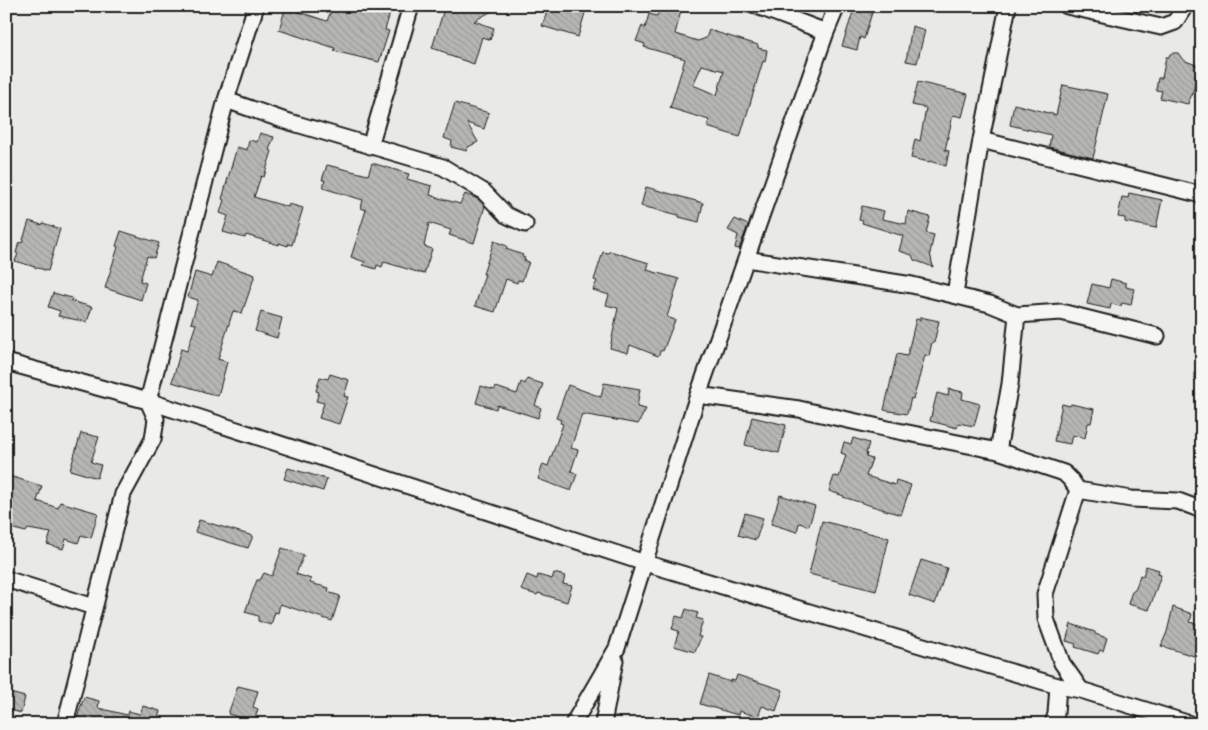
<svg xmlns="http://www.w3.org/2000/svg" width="1208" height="730" font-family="Pangolin,sans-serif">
<defs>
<pattern id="building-back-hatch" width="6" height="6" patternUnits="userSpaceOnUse" patternTransform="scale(1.25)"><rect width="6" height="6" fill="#b6b6b3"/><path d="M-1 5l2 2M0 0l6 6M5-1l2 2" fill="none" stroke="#9c9c99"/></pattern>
</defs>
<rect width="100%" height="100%" fill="#e9e9e5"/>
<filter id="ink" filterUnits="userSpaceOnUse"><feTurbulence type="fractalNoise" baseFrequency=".02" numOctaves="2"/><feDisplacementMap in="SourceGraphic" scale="10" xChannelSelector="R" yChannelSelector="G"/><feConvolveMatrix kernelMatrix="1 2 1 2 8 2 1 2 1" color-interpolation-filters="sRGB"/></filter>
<g filter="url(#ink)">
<!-- building -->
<path fill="url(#building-back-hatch)" stroke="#1c1c1c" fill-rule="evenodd" d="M286,6L300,8L299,12L327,21L333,6H392L385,30L389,31L379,62L334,51L335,48L279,30Z
M445,6H501L474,21L494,28L490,40L482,37L474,64L447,55V53L432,48Z
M549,6H587L578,37L542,26Z
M661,6L681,11L675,34L698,41L706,38L709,30L758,45V48L767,50L765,62L763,61L740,137L707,127L709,120L670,108L685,59L644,47L645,44L636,41L642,26L645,28L649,14L657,16ZM702,65L724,71L717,95L693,85Z
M855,6H874L864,39L860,37L857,50L842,46Z
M912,26L925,30L917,63L906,61Z
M1174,53H1178L1183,60L1199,66L1192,96H1190L1188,104L1160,98L1162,91L1156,90L1158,78H1162L1166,57H1169L1170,54Z
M918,82L968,94L962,117L953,115L945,150L949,151L946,166L929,161V162L911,158L915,139L920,141L926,108L912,105Z
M1063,85L1108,94L1093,158L1049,147L1051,135L1010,125L1014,104L1056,115Z
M455,103L489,113L484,129L467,123L478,142L468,147L467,151L451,147L452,141L444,138Z
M260,133L274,137L269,150L272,151L264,177L261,176L254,197L288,207L289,204L303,208L292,245L288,244V246L279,243V245L246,235L245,238L223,232L228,216L220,213L224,200L222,199L237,147L247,150L249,140L257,142Z
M372,163L409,174L407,179L432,186L430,195L439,198L460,204L465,194L478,199L485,206L474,243L449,235L451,230L429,223L424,246L432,249L424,274L384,262L382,267L377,265L376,269L363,265L365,262L351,257L366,210L361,208L363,200L323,188L325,180H322L327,165L368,175Z
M646,187L703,203L699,222L679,217V215L641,206Z
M1129,193L1162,200L1156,228L1125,222V218L1118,217L1122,197L1128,198Z
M862,206L884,211L882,219L906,224L908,211L930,217L926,233L934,235L930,253L933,267L914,260L912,255L899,251L903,236L862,223L863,221L859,220Z
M735,219L748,225L739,249L735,248L738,235L728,230Z
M29,221L42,225L43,223L60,229L48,271L15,261L18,254L16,253L19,242L22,243Z
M121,231L159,243L154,258L147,256L140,281L146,283L141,300L105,288L118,247L116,246Z
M494,241L507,246L506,249L523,255L522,257L525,258L524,260L529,262L522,281L518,280L517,283L506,279L495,312L475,306L485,274H483Z
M610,251L649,263L647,270L679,279L667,317L675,320L663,351L661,350L658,356L630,345L628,353L610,348L618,308L606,305L609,295L593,290L597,281L594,280L603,252L609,253Z
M217,262L255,275L242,313L233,311L218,359L227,362L218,396L172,382L181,349L187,351L196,324L191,323L198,300L188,297L195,272L212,277Z
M1111,279L1126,283V287L1134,289L1131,305L1122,303L1121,306L1111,304L1110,309L1087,304L1092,284L1109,288Z
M53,293L72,298L71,301L92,307L87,322L58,316L60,311L48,307Z
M261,312L282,318L277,338L255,331Z
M920,317L939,321L934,343L932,342L929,356L925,355L917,386L913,399L911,398L907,414L884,410L897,354L907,356L916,319L920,320Z
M330,374L349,380L344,396L348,397L339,424L319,418L324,403L316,401L319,392L316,391L320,377L328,379Z
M527,379L543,384L535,405L541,408L538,418L497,405L496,409L476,403L481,386L494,390L496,387L517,394L521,382L525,384Z
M604,383L640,389L637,407L646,409L638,424L582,414L571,448L578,450L571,471L577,474L571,491L538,479L543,464L548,466L563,424L560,423L561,420L556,418L568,385L601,397Z
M949,389L963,392L962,399L980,404L974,426L958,423L957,428L930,421L937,393L948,396Z
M1062,404L1070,406L1071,404L1094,409L1091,423H1088L1085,438L1072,435L1070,444L1054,441Z
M752,417L786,425L779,453L745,445Z
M81,433L99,437L91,462L101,465L97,478L70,470Z
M853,438L869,443L866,453H867L866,457L872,459L866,476L895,485L896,480L911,485L901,515L843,497L844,496L829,491L834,476L839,477L846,455L841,453L844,442L851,444Z
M288,468L327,479L323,491L284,479Z
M6,475L42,486L37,501L58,508L60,502L98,513L91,538L81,535L78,543L66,539L63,549L47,544L51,533L28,529L26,532L6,527Z
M780,495L815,506L809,526L799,523L797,532L771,524Z
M745,513L763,518L756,540L738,535Z
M199,520L253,536L248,548L195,532Z
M822,521L889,538L876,591L809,574Z
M282,548L304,555L296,574L311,579L310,583L329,588L328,592L340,596L332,621L280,604L278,613L275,612L271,625L258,621V616L245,612L257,580H260L264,573L272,576Z
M921,560L947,568L935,604L909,595Z
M1146,566L1159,570L1158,574L1161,575L1149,610L1128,604L1132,591H1134L1136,588L1140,575L1143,576Z
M554,573L565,576L563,584L572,586L567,602L538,593L537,595L521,590L527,575L537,579L538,575L552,579Z
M1173,607L1192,614L1190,622L1202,626V633L1194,656L1161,646L1167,632Z
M686,609L698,613L696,618L703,620L698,636L701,637L695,652L674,646L679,631L672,629L676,616L683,618Z
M1071,624L1095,632V634L1107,638L1103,651L1100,650L1098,654L1075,647L1076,644L1066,641Z
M709,675L731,682V680L735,681L737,675L783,690L776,711L762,706L758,717L739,711L738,715L700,704Z
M238,686L258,691L253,707L258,709L254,722L228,714Z
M6,692L25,697L21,713L6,709Z
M84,697L99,701L98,708L127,715L128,711L140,714L143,706L160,711L158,719H160V724H75Z"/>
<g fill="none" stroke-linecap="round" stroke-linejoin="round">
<!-- minor casing -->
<g stroke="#1c1c1c" stroke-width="19">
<path id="minor" d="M757,6L826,32
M1067,6L1161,27L1175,22L1185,6
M226,100L283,120L443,167L484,192L506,215L525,224
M981,140L1202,195
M370,146L411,6
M746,259L912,285L990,304L1017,315L1061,312L1157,336
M955,294L981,140L1008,6
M6,362L148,401L645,563L1058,686L1081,690L1190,724
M698,395L799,409L888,429L998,451L1064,473L1071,480L1078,490
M998,451L1010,384L1017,315
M6,579L94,607
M1081,690L1062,663L1046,619L1045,594L1078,490L1131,499L1178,501L1202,510
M65,724L123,494L153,439L156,419L148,401L226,100L256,6
M573,724L617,648L698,395L826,32L837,6
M603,724L615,660
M1053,724L1056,714L1058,686"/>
</g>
<!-- minor -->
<use href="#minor" stroke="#f6f6f2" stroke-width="15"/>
</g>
</g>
<!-- margin -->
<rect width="1208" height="730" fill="none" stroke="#f6f6f2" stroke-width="25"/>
<rect x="12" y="12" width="1183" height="705" fill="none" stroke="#1c1c1c" stroke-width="2" filter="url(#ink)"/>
</svg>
